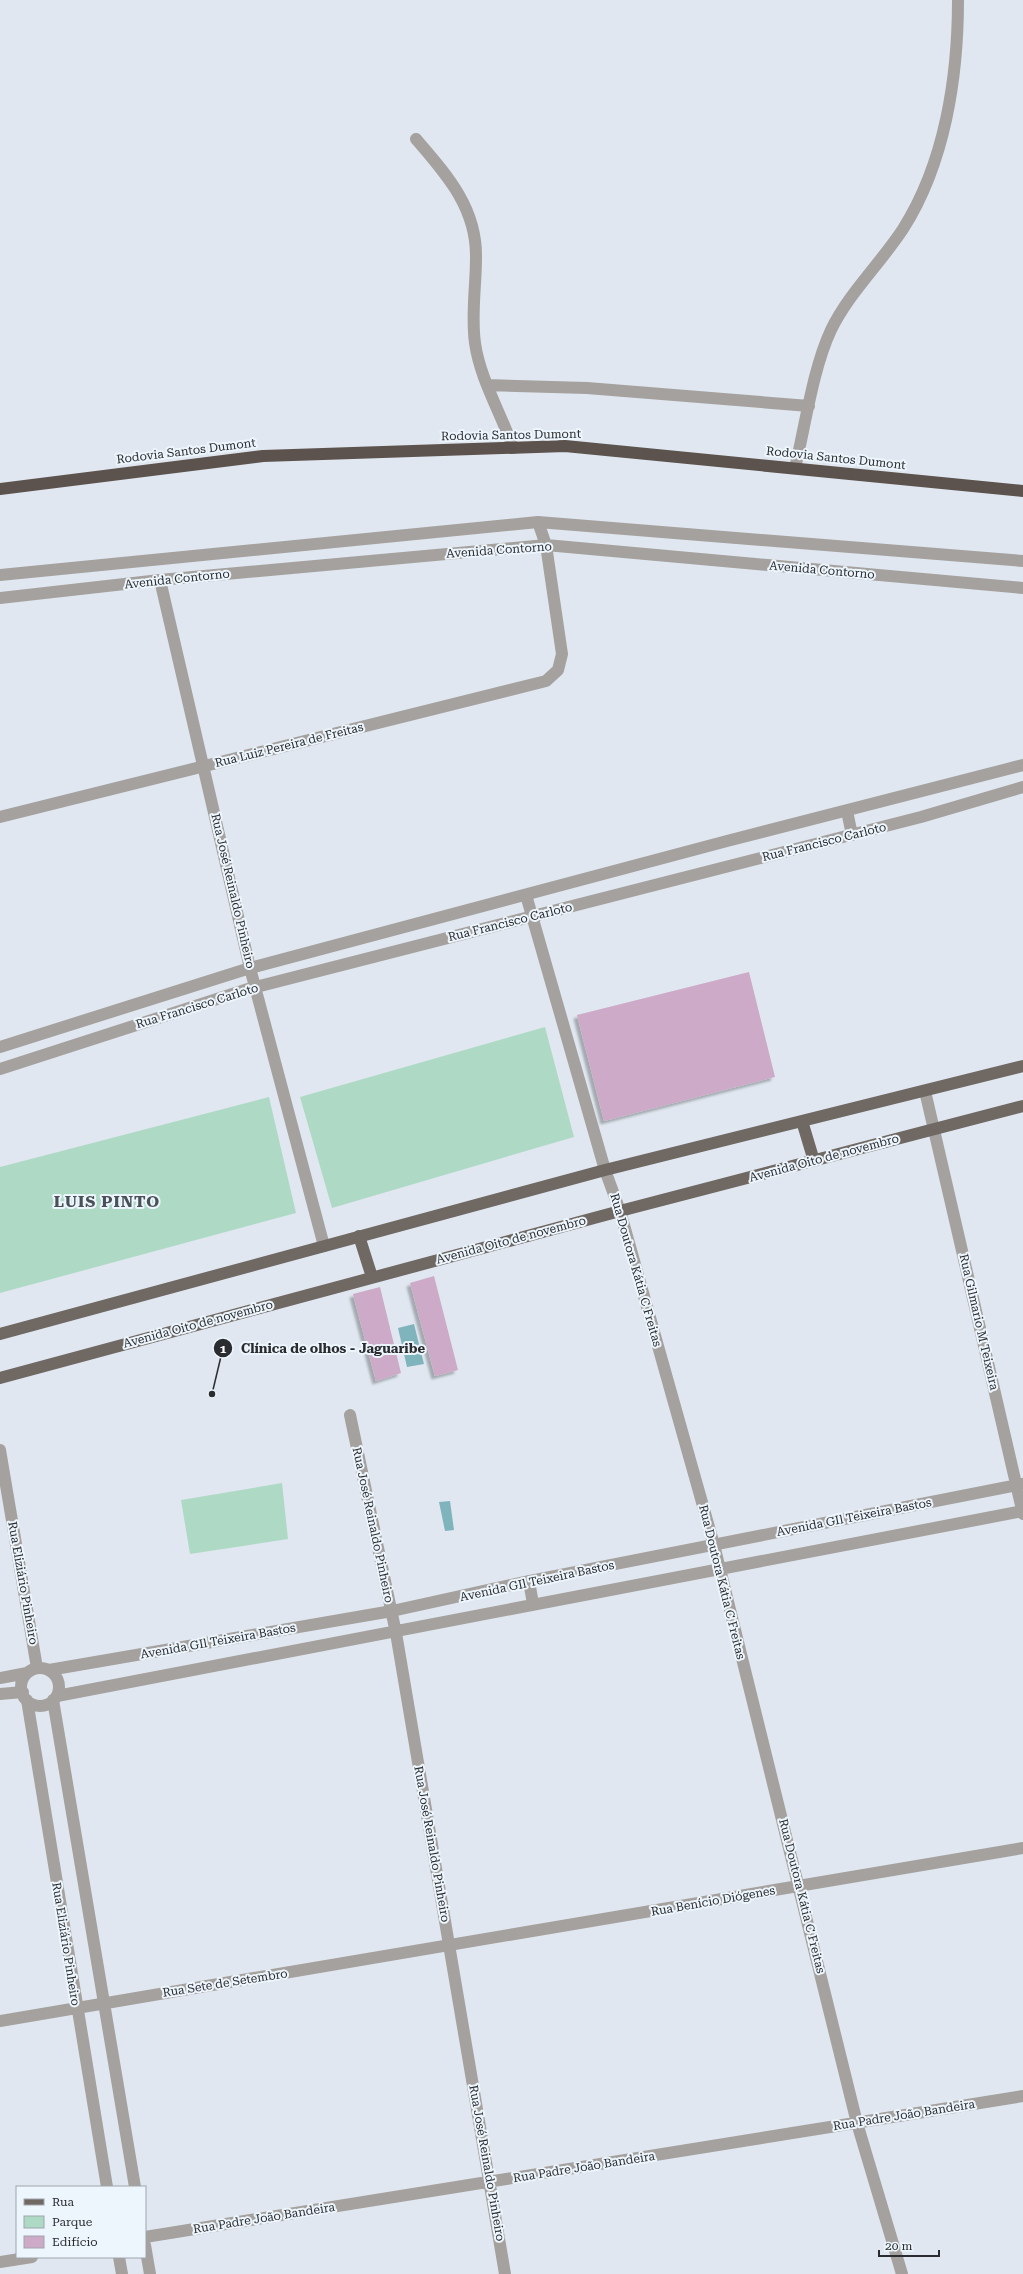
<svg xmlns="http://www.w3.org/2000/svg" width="1023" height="2274" font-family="'Roboto Serif',serif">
<defs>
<filter id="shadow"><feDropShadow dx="-3.5" dy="3.5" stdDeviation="1" flood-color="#0004"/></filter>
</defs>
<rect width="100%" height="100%" fill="#e0e7f0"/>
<!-- green -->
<path fill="#aedac5" d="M545,1027L574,1137L332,1208L300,1097Z
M269,1097L296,1213L0,1293V1167Z
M282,1483L288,1539L190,1554L181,1500Z"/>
<!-- water -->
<path fill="#80b4bc" d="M414,1324L424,1364L407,1367L398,1328Z
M450,1501L454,1530L445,1531L439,1502Z"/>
<!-- building -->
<path fill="#cdaac7" filter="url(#shadow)" d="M749,972L775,1077L604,1121L577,1015Z
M434,1276L458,1370L435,1376L410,1283Z
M380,1287L401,1373L376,1381L353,1294Z"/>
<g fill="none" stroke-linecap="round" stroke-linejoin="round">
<!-- minor -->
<path stroke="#a5a19e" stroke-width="12" d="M416,139C447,175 477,208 476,258C476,286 471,315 475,343C480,379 501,413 513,448
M487,385L587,388L809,406
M795,468C805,427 813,368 831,330C849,293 880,264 903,229C945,163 958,77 958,0
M0,575L538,522L1023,561
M160,580L250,968L324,1246
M0,598L160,580L546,545L1023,588
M847,811L852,835
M0,817L546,681L558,670L562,654L546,545L538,522
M526,895L605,1170L620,1211L714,1545L857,2123L902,2274
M0,1047L250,968L727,841L1023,765
M0,1069L248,989L921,817L1023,787
M925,1091L1023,1514
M350,1415L396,1633L505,2274
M0,1450L37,1668
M529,1581L533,1604
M21 1687a19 19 0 1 1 38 0a19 19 0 1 1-38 0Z
M49,1670L392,1611L529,1581L1023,1484
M0,1678L27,1673
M0,1694L23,1692
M57,1696C379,1636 701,1574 1023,1511
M27,1700L107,2187
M53,1700L135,2187
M0,2021L1023,1848
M145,2237L1023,2096
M145,2245L150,2274
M119,2257L122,2274
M0,2262L32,2257"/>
<!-- major -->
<path stroke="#6f6863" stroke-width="12" d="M802,1121L814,1161
M359,1236L372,1277
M0,1334L605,1170L1023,1066
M0,1378L620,1211L1023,1106"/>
<!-- highway -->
<path stroke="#5c534e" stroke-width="12" d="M0,489L263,456L565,446L1023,491"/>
</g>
<g text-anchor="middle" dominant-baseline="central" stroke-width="4" stroke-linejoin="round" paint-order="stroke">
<!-- street labels -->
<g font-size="12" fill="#2a2c2f" stroke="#edf5fd">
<text transform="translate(511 435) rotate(-1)">Rodovia Santos Dumont</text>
<text transform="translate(186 451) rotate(-7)">Rodovia Santos Dumont</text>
<text transform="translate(836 458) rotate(6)">Rodovia Santos Dumont</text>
<text transform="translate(499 550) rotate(-4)">Avenida Contorno</text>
<text transform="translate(822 570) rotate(5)">Avenida Contorno</text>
<text transform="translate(177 579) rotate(-6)">Avenida Contorno</text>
<text transform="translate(289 745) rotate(-14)">Rua Luiz Pereira de Freitas</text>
<text transform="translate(824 842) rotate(-14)">Rua Francisco Carloto</text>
<text transform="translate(233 891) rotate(77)">Rua José Reinaldo Pinheiro</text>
<text transform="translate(510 922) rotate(-14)">Rua Francisco Carloto</text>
<text transform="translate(197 1006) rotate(-17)">Rua Francisco Carloto</text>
<text transform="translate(824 1158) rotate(-15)">Avenida Oito de novembro</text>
<text transform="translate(511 1240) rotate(-15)">Avenida Oito de novembro</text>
<text transform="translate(636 1270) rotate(74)">Rua Doutora Kátia C Freitas</text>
<text transform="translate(979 1322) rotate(77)">Rua Gilmario M Teixeira</text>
<text transform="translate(198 1324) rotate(-15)">Avenida Oito de novembro</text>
<text transform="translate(854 1517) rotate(-11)">Avenida GIl Teixeira Bastos</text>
<text transform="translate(373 1525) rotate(78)">Rua José Reinaldo Pinheiro</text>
<text transform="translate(537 1581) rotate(-12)">Avenida GIl Teixeira Bastos</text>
<text transform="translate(722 1582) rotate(76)">Rua Doutora Kátia C Freitas</text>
<text transform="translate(23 1583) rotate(80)">Rua Eliziário Pinheiro</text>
<text transform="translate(218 1641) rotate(-10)">Avenida GIl Teixeira Bastos</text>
<text transform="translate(432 1844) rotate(80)">Rua José Reinaldo Pinheiro</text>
<text transform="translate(802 1896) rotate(76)">Rua Doutora Kátia C Freitas</text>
<text transform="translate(713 1901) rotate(-10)">Rua Benício Diógenes</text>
<text transform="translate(66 1944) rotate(81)">Rua Eliziário Pinheiro</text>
<text transform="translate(225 1983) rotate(-9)">Rua Sete de Setembro</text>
<text transform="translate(904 2115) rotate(-9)">Rua Padre João Bandeira</text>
<text transform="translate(487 2163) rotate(80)">Rua José Reinaldo Pinheiro</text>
<text transform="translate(584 2167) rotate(-9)">Rua Padre João Bandeira</text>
<text transform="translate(264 2218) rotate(-9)">Rua Padre João Bandeira</text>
</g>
<!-- district labels -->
<g font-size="16" font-weight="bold" letter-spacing="1" fill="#495056" stroke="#edf5fd">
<text x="107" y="1201">LUIS PINTO</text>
</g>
</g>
<!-- callouts -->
<path fill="none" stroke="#2a2c2f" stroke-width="1.5" d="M212 1394L223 1348"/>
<g fill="#2a2c2f" stroke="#edf5fd" stroke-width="1.5">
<circle cx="212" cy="1394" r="4"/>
<circle cx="223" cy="1348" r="10"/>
</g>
<g font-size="12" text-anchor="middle" font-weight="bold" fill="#fff">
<text x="223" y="1353">1</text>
</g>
<g font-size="13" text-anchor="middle" font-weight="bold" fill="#2a2c2f" stroke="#edf5fd" stroke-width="4" stroke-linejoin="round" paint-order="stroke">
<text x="333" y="1353">Clínica de olhos - Jaguaribe</text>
</g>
<!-- legend -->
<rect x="16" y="2186" width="130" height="72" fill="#edf5fd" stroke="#9fa5ab"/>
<rect x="24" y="2199" width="20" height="6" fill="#6f6863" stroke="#9fa5ab"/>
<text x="52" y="2206" font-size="12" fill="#2a2c2f">Rua</text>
<rect x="24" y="2216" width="20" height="12" fill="#aedac5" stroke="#9fa5ab"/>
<text x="52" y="2226" font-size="12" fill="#2a2c2f">Parque</text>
<rect x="24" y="2236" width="20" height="12" fill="#cdaac7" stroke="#9fa5ab"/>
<text x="52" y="2246" font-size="12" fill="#2a2c2f">Edifício</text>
<!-- scale -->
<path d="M879 2250v6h60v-6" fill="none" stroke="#2a2c2f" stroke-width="2"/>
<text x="885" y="2250" font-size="12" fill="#2a2c2f" stroke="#edf5fd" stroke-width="3" paint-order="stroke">20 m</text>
</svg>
